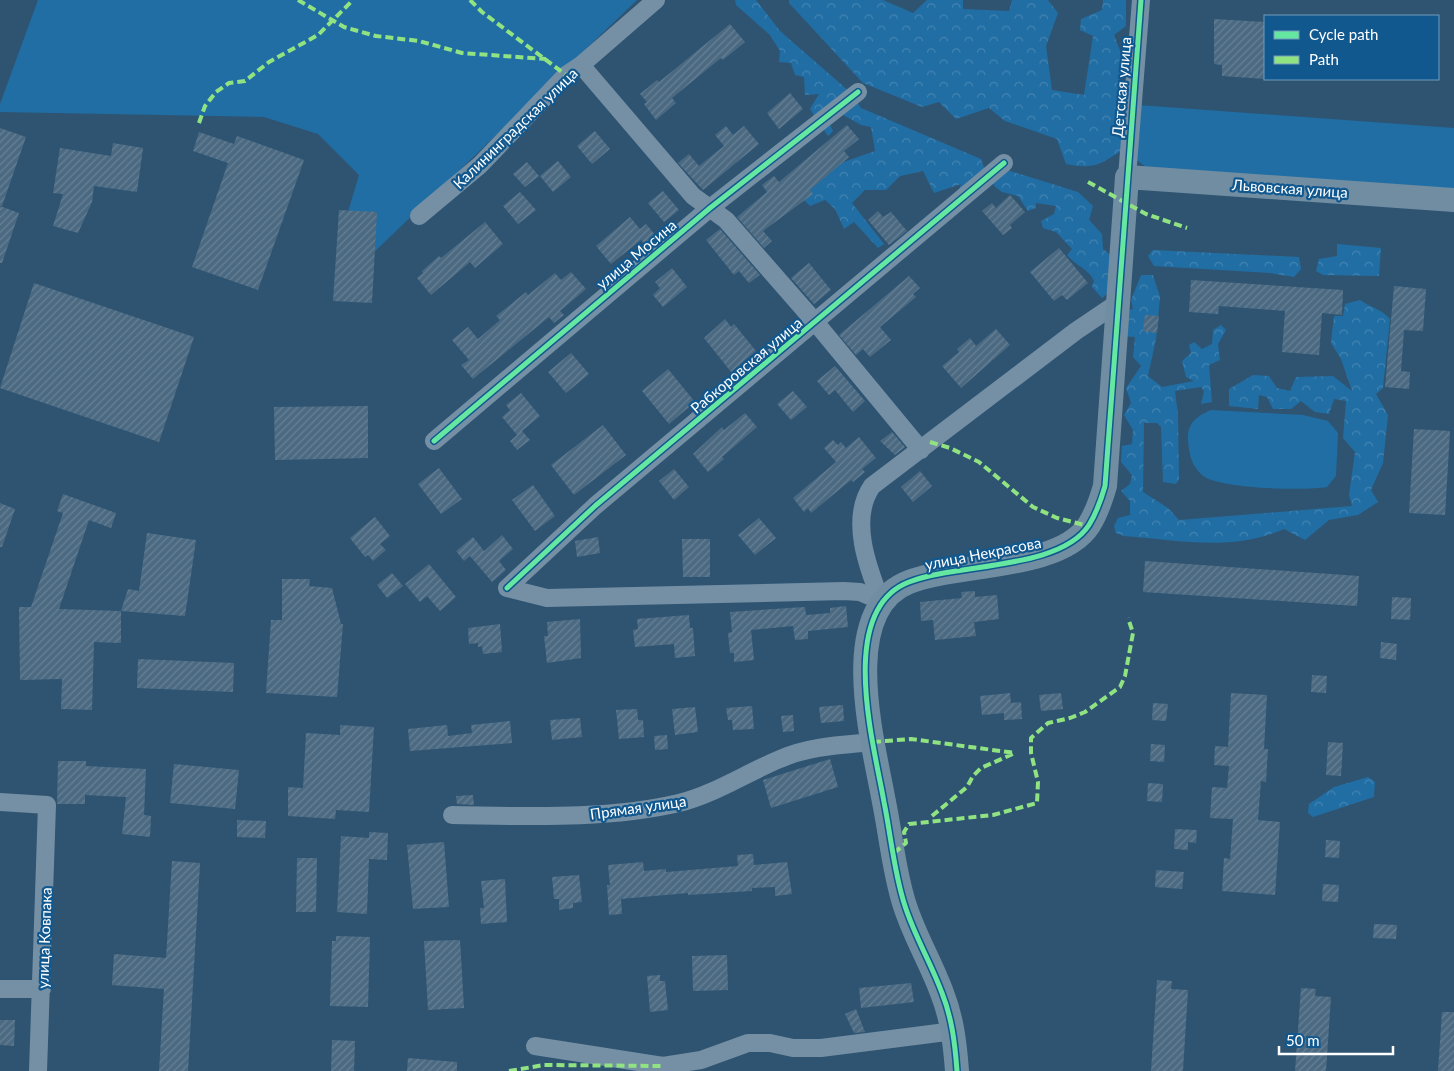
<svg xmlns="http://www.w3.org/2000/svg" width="1454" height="1071" font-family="Lato,sans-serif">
<defs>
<pattern id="forest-crowns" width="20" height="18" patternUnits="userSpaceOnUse" patternTransform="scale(1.25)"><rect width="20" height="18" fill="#216ea4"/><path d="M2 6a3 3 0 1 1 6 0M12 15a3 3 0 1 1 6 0" fill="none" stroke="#4284b2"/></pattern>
<pattern id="building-hatch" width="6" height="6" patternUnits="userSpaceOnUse" patternTransform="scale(1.25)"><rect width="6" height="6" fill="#4b6a82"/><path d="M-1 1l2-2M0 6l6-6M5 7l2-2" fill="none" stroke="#668095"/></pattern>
</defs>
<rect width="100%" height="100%" fill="#2e5472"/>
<!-- forest -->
<path fill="url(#forest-crowns)" d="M735,0H756L780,31L851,93L861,108L981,159L985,170L958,193L961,184L934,193L923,171L900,176L886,190H865L852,203L884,244L878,248L854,222L844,229L835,209L825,200L810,206L801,197L815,172L875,151L871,127L861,125L829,107L825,114L833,131L828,136L810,109L819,94L805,95L804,77L795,75L791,63L779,62L780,51L770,35L736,5Z
M789,0H883L913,13L927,0H963V9L1009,11L1012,0H1048L1058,13L1046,46L1052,90L1084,95L1093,36L1080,30L1081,19L1102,10L1103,0H1126V26L1114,35L1126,66L1118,83L1128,113L1121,151C1098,166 1093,169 1066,164L1057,139L1005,121L989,108L956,119L939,102L922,107L863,83L789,3Z
M1010,171L1078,192L1093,206L1089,220L1102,234L1103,249L1114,258V287L1102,298L1092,287L1094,281C1088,268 1076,266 1067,255L1072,249L1056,232L1043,228L1041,221L1054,214L1056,206L1036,203V208L1028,211L1018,196L1002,192L994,186L993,173Z
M1337,244L1381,248L1379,276L1323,275L1316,271L1319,259L1337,256Z
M1153,250L1299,257L1301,269L1294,277L1270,273L1154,266L1148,256Z
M1141,275H1153L1160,297L1156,339L1148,376L1162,387L1194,381L1186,377L1182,361L1191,353L1189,345L1194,342L1202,349L1212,344L1213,330L1221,325L1226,330L1218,344L1220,360L1209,365L1212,402L1201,404L1204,391L1201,387L1175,391L1178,415L1179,479L1176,484L1163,482L1161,427L1157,423H1144L1143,492L1168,508L1179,520L1352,506L1349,495L1355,452L1343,438L1346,401L1334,399L1329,414L1315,412L1301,401L1291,409H1273L1267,397L1259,395L1258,409L1229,406V389L1253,375L1269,376L1277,388L1290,391L1296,377L1333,376L1352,391L1341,359L1331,343L1334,316H1343L1345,304L1360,300C1370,307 1383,310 1390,319L1383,388L1376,394L1388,415L1383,463L1371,490L1378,502L1358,515L1329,520L1305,540L1284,529C1232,552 1179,540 1124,536L1116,533L1114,526L1118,518L1130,515V501L1121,491L1130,484L1132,475L1121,462L1122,446L1132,444L1133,430L1124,415L1131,403L1126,388L1141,366L1133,357L1135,337L1122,336L1125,311L1133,309L1131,300Z
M1368,777L1375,782L1374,797L1313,817L1308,813L1309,804L1334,787Z"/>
<!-- park -->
<path fill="#216ea4" d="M38,0H637L370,256L342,232L359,175L318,134L264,117L0,112V104Z
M1138,105L1454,128V189L1149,169L1135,159Z
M1211,410L1303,415L1328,421L1338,433L1336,476L1327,487C1305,491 1217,489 1202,475C1191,465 1189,454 1188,440C1187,423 1197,416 1211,410Z"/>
<!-- building -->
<path fill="url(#building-hatch)" d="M1214,19L1265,22V79L1222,76V65L1214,64Z
M730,24L745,42L723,60L721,58L672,98L676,103L656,120L644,104L647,102L640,94L657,80L659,82Z
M790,93L803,109L779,129L767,113Z
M847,125L859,139L844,151L849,157L810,190L813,194L763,231L772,241L764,248L737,217L767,192L762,185L774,176L779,182Z
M726,126L733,135L744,126L759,144L703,190L678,163L689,154L699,166L724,146L715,135Z
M0,128L26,137L2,206H0L19,213L2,263H0Z
M595,131L610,149L592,164L577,146Z
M199,132L234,144L237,136L304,160L258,290L192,267L228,163L193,151Z
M113,143L143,148L137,192L94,186L92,202L78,233L53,226L63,194L53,193L60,148L111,156Z
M558,161L571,177L553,192L540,176Z
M527,162L539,176L525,187L513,174Z
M663,191L679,210L664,222L648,203Z
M520,192L536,210L518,224L503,206Z
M1010,195L1025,212L1010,225L1012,228L1003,235L982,211L992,203L996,208Z
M339,210L377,212L372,303L333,301Z
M878,211L883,217L891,212L907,231L889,245L868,220Z
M630,217L640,229L646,224L657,237L646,246L641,240L611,264L596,246Z
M485,222L503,244L475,268L470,262L431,295L417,278L423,273L422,271L439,256L441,258Z
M720,229L760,275L749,283L739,271L734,275L706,240Z
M1059,248L1088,283L1067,300L1062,295L1054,301L1030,272Z
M809,263L831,290L814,304L791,278Z
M672,268L687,287L663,307L653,295L660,288L655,282Z
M571,272L586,289L560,311L564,315L554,323L549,317L473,379L461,365L469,360L452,340L468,327L478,339L500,320L496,316L526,292L528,295L555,273L561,280Z
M909,276L920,288L913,294L916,297L880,327L891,340L870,357L863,349L856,355L839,335Z
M1191,280L1343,290L1342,315L1322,313L1319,355L1282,352L1285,311L1219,306L1218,314L1189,312Z
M34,283L194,337L159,442L0,388Z
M1394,286L1426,289L1423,331L1404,330L1401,371L1410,372L1409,389L1385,387Z
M1145,315L1159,316L1157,333L1143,331Z
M725,319L731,327L734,324L756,351L731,372L704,338Z
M996,329L1010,345L961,388L942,366L959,352L957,349L970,338L976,346Z
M571,353L589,374L566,393L548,372Z
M835,366L865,401L853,412L835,390L829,395L817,381Z
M668,369L695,402L669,424L642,391Z
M793,391L807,407L791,420L777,404Z
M521,393L540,416L522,431L530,440L517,450L510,441L517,435L502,417L510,410L506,405Z
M368,406V458L275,460L274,407Z
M745,413L757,427L722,457L724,459L708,472L693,454L722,427L724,430Z
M603,425L626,455L574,495L551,465Z
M1414,429L1450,431L1445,515L1409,513Z
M892,432L905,447L895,455L880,441Z
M859,437L876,458L862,469L865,472L853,482L851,480L811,513L808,508L804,512L793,498L836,462L824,448L833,440L838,445L841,442L846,448Z
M439,468L462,499L441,514L418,484Z
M674,469L689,487L674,500L659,481Z
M920,471L932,486L913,502L901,487Z
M533,485L555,516L535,531L512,500Z
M63,494L116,513L111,528L89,520L59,609L121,611V643L94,642L92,710L61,709L62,679L20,680L19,607H31L63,513L57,511Z
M0,503L15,509L2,547H0Z
M375,517L390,536L380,544L386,550L373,561L368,555L365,557L350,538Z
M759,518L776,538L755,555L738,535Z
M147,533L196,540L185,616L121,611L128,589L139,591Z
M502,535L513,549L499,561L506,570L492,582L470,556L464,561L456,551L473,537L484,551Z
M598,537L600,553L577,557L575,541Z
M682,539H710V577H683Z
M1145,561L1359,576L1357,606L1143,592Z
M429,564L456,597L440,611L427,596L420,602L405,584Z
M392,573L403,586L387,598L377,585Z
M282,579H310L309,586L332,588L341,624H343L337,697L266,693L271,620H282Z
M975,591V597L997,595L999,619L974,622L976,636L935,640L933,620L921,621L920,602L962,598L961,592Z
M1392,597L1411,598L1410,620L1391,619Z
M846,606L848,627L808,631V639L795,640L793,626L751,630L754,660L734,662V653H730L728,633L732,632L730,612L805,607L806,615L830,613V608Z
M689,615L690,628H693L695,656L675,658L674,644L635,647L633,630L638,629L637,619Z
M580,619L581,658L547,663L544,636H548L547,622Z
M500,624L502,652L483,654L482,646L478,647V643L469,644L468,628Z
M1381,642L1397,644L1396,660L1380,658Z
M138,659L234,663L233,692L137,688Z
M1312,675L1327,676L1326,693L1311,692Z
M1010,693L1011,703L1021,702L1022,719L1004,720V713L982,715L980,696Z
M1061,693L1063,709L1041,711L1039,695Z
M1231,693L1267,695L1264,749H1268L1266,782L1261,781L1258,820L1280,822L1275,895L1222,891L1224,858L1230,859L1233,819L1210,818L1212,787L1227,788L1229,766L1214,765L1215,746L1228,747Z
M1153,703L1168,704L1166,721L1152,720Z
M843,705L844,721L821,723L819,707Z
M752,706L754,729L733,730L732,720H728L726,708Z
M695,707L698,732L675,735L672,709Z
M637,709L638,720H643L644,737L619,739L616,710Z
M793,715L794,731L783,732L781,716Z
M580,718L582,737L552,740L550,720Z
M510,721L512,743L410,751L408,729L447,725L448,736L472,733L471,725Z
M340,725L374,727L369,812L336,810L335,819L288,816V787L303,788L306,733L340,735Z
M667,735L668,749L655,750L654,736Z
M1328,742L1343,743L1341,776L1326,775Z
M1151,744L1165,745L1164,762L1150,761Z
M830,759L838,787L771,808L763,780Z
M58,761H86V766L146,769L144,815L151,816L150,837L122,834L126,797L85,795V804H57Z
M174,764L239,770L235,809L170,803Z
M1148,783L1163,784L1162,802L1147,801Z
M473,795L474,805L457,804L456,796Z
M237,820L266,821L265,838L237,837Z
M1175,829L1197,830L1196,843L1188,842V850L1174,849Z
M369,832L388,833L387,860L369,859L367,914L337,912L341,836L369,838Z
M1326,840L1340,841L1339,858L1325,857Z
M444,842L449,907L413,909L407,845Z
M753,854L754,865L787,862L792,894L775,896V887L752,888V891L688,895V893L621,899L622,914L609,915L607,885H610L608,865L643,862L644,871L666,869V872L738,866L737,855Z
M297,858H317L316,912H296Z
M172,861L200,863L188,1071H159L164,989L112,985L114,954L166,958Z
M1156,870L1184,872L1182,889L1155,887Z
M579,875L582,902L573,903V908L559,910V899H554L552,877Z
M505,879L507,922L481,924L480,908H484L481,881Z
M1323,884L1339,885L1338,902L1322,901Z
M1374,924L1397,925L1396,939L1373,938Z
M336,936L370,937L368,1007L330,1006L332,941H336Z
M460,940L464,1008L428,1010L424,941Z
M727,955L728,990L693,991L692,956Z
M660,975V981H665L668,1010L650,1012L647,976Z
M1157,980L1172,981L1171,989L1188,990L1183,1071H1151Z
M911,983L914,1002L861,1008L859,988Z
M1301,988L1316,989L1315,996L1331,997L1326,1071H1295Z
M856,1009L865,1032L854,1033L845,1014Z
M1442,1012H1454V1071H1438Z
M0,1020H15L14,1046L0,1045Z
M332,1040L355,1041L354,1071H331Z
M408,1058L457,1062V1071H407Z"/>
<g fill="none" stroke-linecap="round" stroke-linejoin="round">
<!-- street -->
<path stroke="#7590a5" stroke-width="18" d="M581,65L693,196L726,220L816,323L921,450
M1127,177L1141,0
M419,216L480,165L566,75L581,65L656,0
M434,441L710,208L858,92
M507,588L595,506L1004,163
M507,588L547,598L844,591L860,592L881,601
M881,601C868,568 849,519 872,486L1076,331L1119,302
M0,802L47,805L38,1071
M452,815C526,816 606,820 679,803C715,794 746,773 780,759C809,746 842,745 873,742
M0,989H42
M535,1046L663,1066L701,1060L748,1043H770L793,1048H821L954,1031"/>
<!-- secondary -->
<path stroke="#718da2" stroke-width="24" d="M957,1071C955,1044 952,1018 942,993C931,963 915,937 905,906C894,873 891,836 884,802C874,745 836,610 909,582C957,563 1060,570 1089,525C1097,512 1101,500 1105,486L1127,177L1454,200"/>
<!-- quiet -->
<path stroke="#91e382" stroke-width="4" stroke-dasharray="8 4" stroke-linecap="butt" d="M298,0L344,27L376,36L419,41L462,53L546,59
M470,0L482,12L566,75
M199,123L205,106L216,92L229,83L245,81L269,62L318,35L353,0
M1088,182L1146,214L1187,228
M930,442L950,448L979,462L1033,507L1057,518L1088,526
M873,742L911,739L1015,753
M932,816L967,787L973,776L981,768L1015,753
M894,853L906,843L904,832L909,824L993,815L1037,803L1038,782L1031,753V738L1048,723L1070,718L1085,712L1120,687L1125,676L1133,633L1128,618
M509,1071L544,1065L663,1066"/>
<!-- cycleway casing -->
<g stroke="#11588f" stroke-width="8">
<path id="cycleway" d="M434,441L710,208L858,92
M507,588L595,506L1004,163
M957,1071C955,1044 952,1018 942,993C931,963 915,937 905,906C894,873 891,836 884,802C874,745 836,610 909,582C957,563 1060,570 1089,525C1097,512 1101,500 1105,486L1141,0"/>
</g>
<!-- cycleway -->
<use href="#cycleway" stroke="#66e7a1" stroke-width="5"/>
</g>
<g text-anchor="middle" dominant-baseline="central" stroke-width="4.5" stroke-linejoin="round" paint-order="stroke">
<!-- street labels -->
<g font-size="15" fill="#fff" stroke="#11588f">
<text transform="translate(1121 87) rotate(-85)">Детская улица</text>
<text transform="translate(515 128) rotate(-44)">Калининградская улица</text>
<text transform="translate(1290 188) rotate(4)">Львовская улица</text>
<text transform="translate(636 254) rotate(-40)">улица Мосина</text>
<text transform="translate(746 365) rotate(-40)">Рабкоровская улица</text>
<text transform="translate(983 553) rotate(-11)">улица Некрасова</text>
<text transform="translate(638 807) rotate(-8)">Прямая улица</text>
<text transform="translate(44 938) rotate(-88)">улица Ковпака</text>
</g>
</g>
<!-- legend -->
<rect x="1264" y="15" width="175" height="65" fill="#11588f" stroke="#709bbc"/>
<rect x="1274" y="31" width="25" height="8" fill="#66e7a1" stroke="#709bbc"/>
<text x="1309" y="40" font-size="15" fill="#ffffff">Cycle path</text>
<rect x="1274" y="56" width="25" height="8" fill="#91e382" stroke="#709bbc"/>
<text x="1309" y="65" font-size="15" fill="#ffffff">Path</text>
<!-- scale -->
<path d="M1279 1046v8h114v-8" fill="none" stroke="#ffffff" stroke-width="2.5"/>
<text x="1286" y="1046" font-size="15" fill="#ffffff" stroke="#11588f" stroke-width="4" paint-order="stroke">50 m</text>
</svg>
